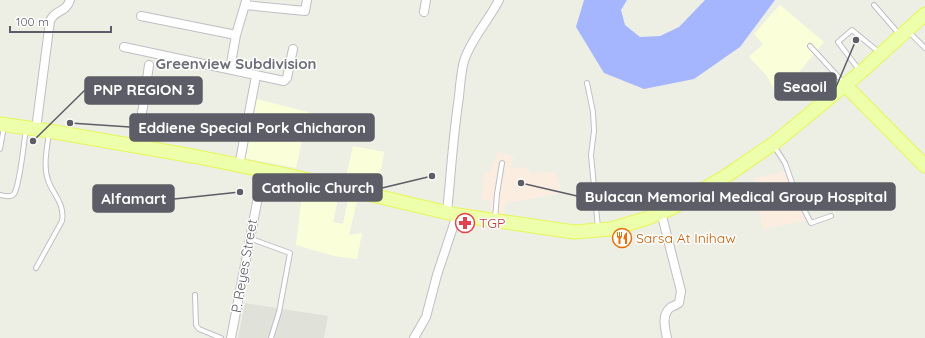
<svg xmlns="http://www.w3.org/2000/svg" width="925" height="338" font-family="Quicksand,sans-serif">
<rect width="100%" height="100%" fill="#eeefe4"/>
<!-- commercial -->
<path fill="#faffda" d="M780,5L824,42L799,72L776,94L767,76L749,57L763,44L754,34Z
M253,98L308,112L296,168L243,158Z
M353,146L384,152L378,188L345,181Z
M303,185L339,193L333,222L343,224L349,195L358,197L349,235L362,233L357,259L334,256L296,245Z"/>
<!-- industrial -->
<path fill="#e0e1d9" d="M245,303L328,316L324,338H238Z"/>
<!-- medical -->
<path fill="#fcede1" d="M498,152L514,157L510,167L528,168L531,173L556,172L562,193L506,203L503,219L489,216L491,201L481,199L484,171L490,172Z
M787,171L806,221L763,229L754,178Z"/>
<!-- water -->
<path fill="#a5b6ff" d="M584,0H627L621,10L625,25L640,37L660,36L679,27L705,0H775L740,47L694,79L644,89L604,73L576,27Z"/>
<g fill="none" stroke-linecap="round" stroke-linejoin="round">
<!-- service casing -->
<g stroke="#bebfc6" stroke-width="6">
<path id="service" d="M874,5L900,35
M908,31L925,48
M810,46L844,83
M860,71L838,42L852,30L880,53
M587,83L593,112L594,131L591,155L598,228
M774,146L785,163L796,194L811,223L831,216
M0,149L4,127
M0,195C4,196 11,198 14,194C20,185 24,141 26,129
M495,219L497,194L502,163
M249,238L290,253L279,312L271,338
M36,268L62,221C65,203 53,195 48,180C43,166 47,148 49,133
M195,295L196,325L199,329L221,338"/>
</g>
<!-- minor casing -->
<g stroke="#bebfc6" stroke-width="10">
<path id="minor" d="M245,5L305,11L307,0
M424,12L426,0
M141,16L236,35
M124,47L284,81L287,78L293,49
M230,69L236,35L246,1
M36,129L50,21C54,10 66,13 70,0
M136,146L143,107L149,65
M239,166L256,76
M447,212C451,174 453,135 459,97C460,85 461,72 464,61C471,39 489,20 499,0
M661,212L681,291L679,303C676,305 674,306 671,307C661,314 665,329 667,338
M231,338L263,171
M414,338L426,317L437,275L457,215"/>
</g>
<!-- primary casing -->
<g stroke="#e7f657" stroke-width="15">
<path id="primary" d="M845,85L925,166
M0,124L49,131L193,156L287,175L457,215L574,232L611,229L645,219L672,208L726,176L773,144L861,72L925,14"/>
</g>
<!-- service -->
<use href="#service" stroke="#fff" stroke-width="4"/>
<!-- minor -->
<use href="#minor" stroke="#fff" stroke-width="8"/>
<!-- primary -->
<use href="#primary" stroke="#edffaa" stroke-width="13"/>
</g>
<!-- icons -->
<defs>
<g id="pharmacy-ring" transform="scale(1)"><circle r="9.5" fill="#fff" stroke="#e0444e" stroke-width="1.5"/><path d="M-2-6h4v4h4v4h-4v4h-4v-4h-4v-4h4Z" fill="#e0444e"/></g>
<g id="restaurant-ring" transform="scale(1)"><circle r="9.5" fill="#fff" stroke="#e8710a" stroke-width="1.5"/><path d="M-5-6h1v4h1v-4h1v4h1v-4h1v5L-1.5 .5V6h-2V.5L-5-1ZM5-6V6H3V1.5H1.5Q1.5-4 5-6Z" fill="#e8710a"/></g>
</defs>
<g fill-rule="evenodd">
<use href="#pharmacy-ring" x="465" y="223"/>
<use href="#restaurant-ring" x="622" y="238"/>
</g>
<g text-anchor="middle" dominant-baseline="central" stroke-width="3" stroke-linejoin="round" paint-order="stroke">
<!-- health labels -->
<g font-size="14" fill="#be3a42" stroke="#fff" text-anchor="start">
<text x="479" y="223">TGP</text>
</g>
<!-- food labels -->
<g font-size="14" fill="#c56008" stroke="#fff" text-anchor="start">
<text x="636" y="238">Sarsa At Inihaw</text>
</g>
<!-- street labels -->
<g font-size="14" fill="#5c5d66" stroke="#fff">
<text transform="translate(244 266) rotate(-80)">P. Reyes Street</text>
</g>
<!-- neighbourhood labels -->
<g font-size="15" font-weight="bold" fill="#6d6f78" stroke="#fff">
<text x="236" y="63">Greenview Subdivision</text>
</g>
</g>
<!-- callouts -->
<path fill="none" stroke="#5c5d66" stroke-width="1.5" d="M856 40L836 87M33 141L85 90M70 123L130 127M432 176L382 188M521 183L577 196M240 192L174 199"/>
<g fill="#5c5d66" stroke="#fff" stroke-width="1.5">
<circle cx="856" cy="40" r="4"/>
<circle cx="33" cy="141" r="4"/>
<circle cx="70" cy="123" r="4"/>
<circle cx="432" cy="176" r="4"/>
<circle cx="521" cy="183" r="4"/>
<circle cx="240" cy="192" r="4"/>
</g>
<g fill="#5c5d66" stroke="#5c5d66" stroke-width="1.5">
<rect x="775" y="73" width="61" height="27" rx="4"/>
<rect x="85" y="77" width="117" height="27" rx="4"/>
<rect x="130" y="114" width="244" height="27" rx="4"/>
<rect x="253" y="174" width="129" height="27" rx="4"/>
<rect x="577" y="183" width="318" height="27" rx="4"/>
<rect x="93" y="185" width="81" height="27" rx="4"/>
</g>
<g font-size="15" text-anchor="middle" font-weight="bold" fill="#fff">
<text x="805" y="92">Seaoil</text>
<text x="144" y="95">PNP REGION 3</text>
<text x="252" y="133">Eddiene Special Pork Chicharon</text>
<text x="318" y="193">Catholic Church</text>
<text x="736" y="202">Bulacan Memorial Medical Group Hospital</text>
<text x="134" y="204">Alfamart</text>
</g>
<!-- scale -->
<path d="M10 26v6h101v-6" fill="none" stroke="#5c5d66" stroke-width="2"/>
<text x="16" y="26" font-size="12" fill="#5c5d66" stroke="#ffffff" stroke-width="3" paint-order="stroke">100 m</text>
</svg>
